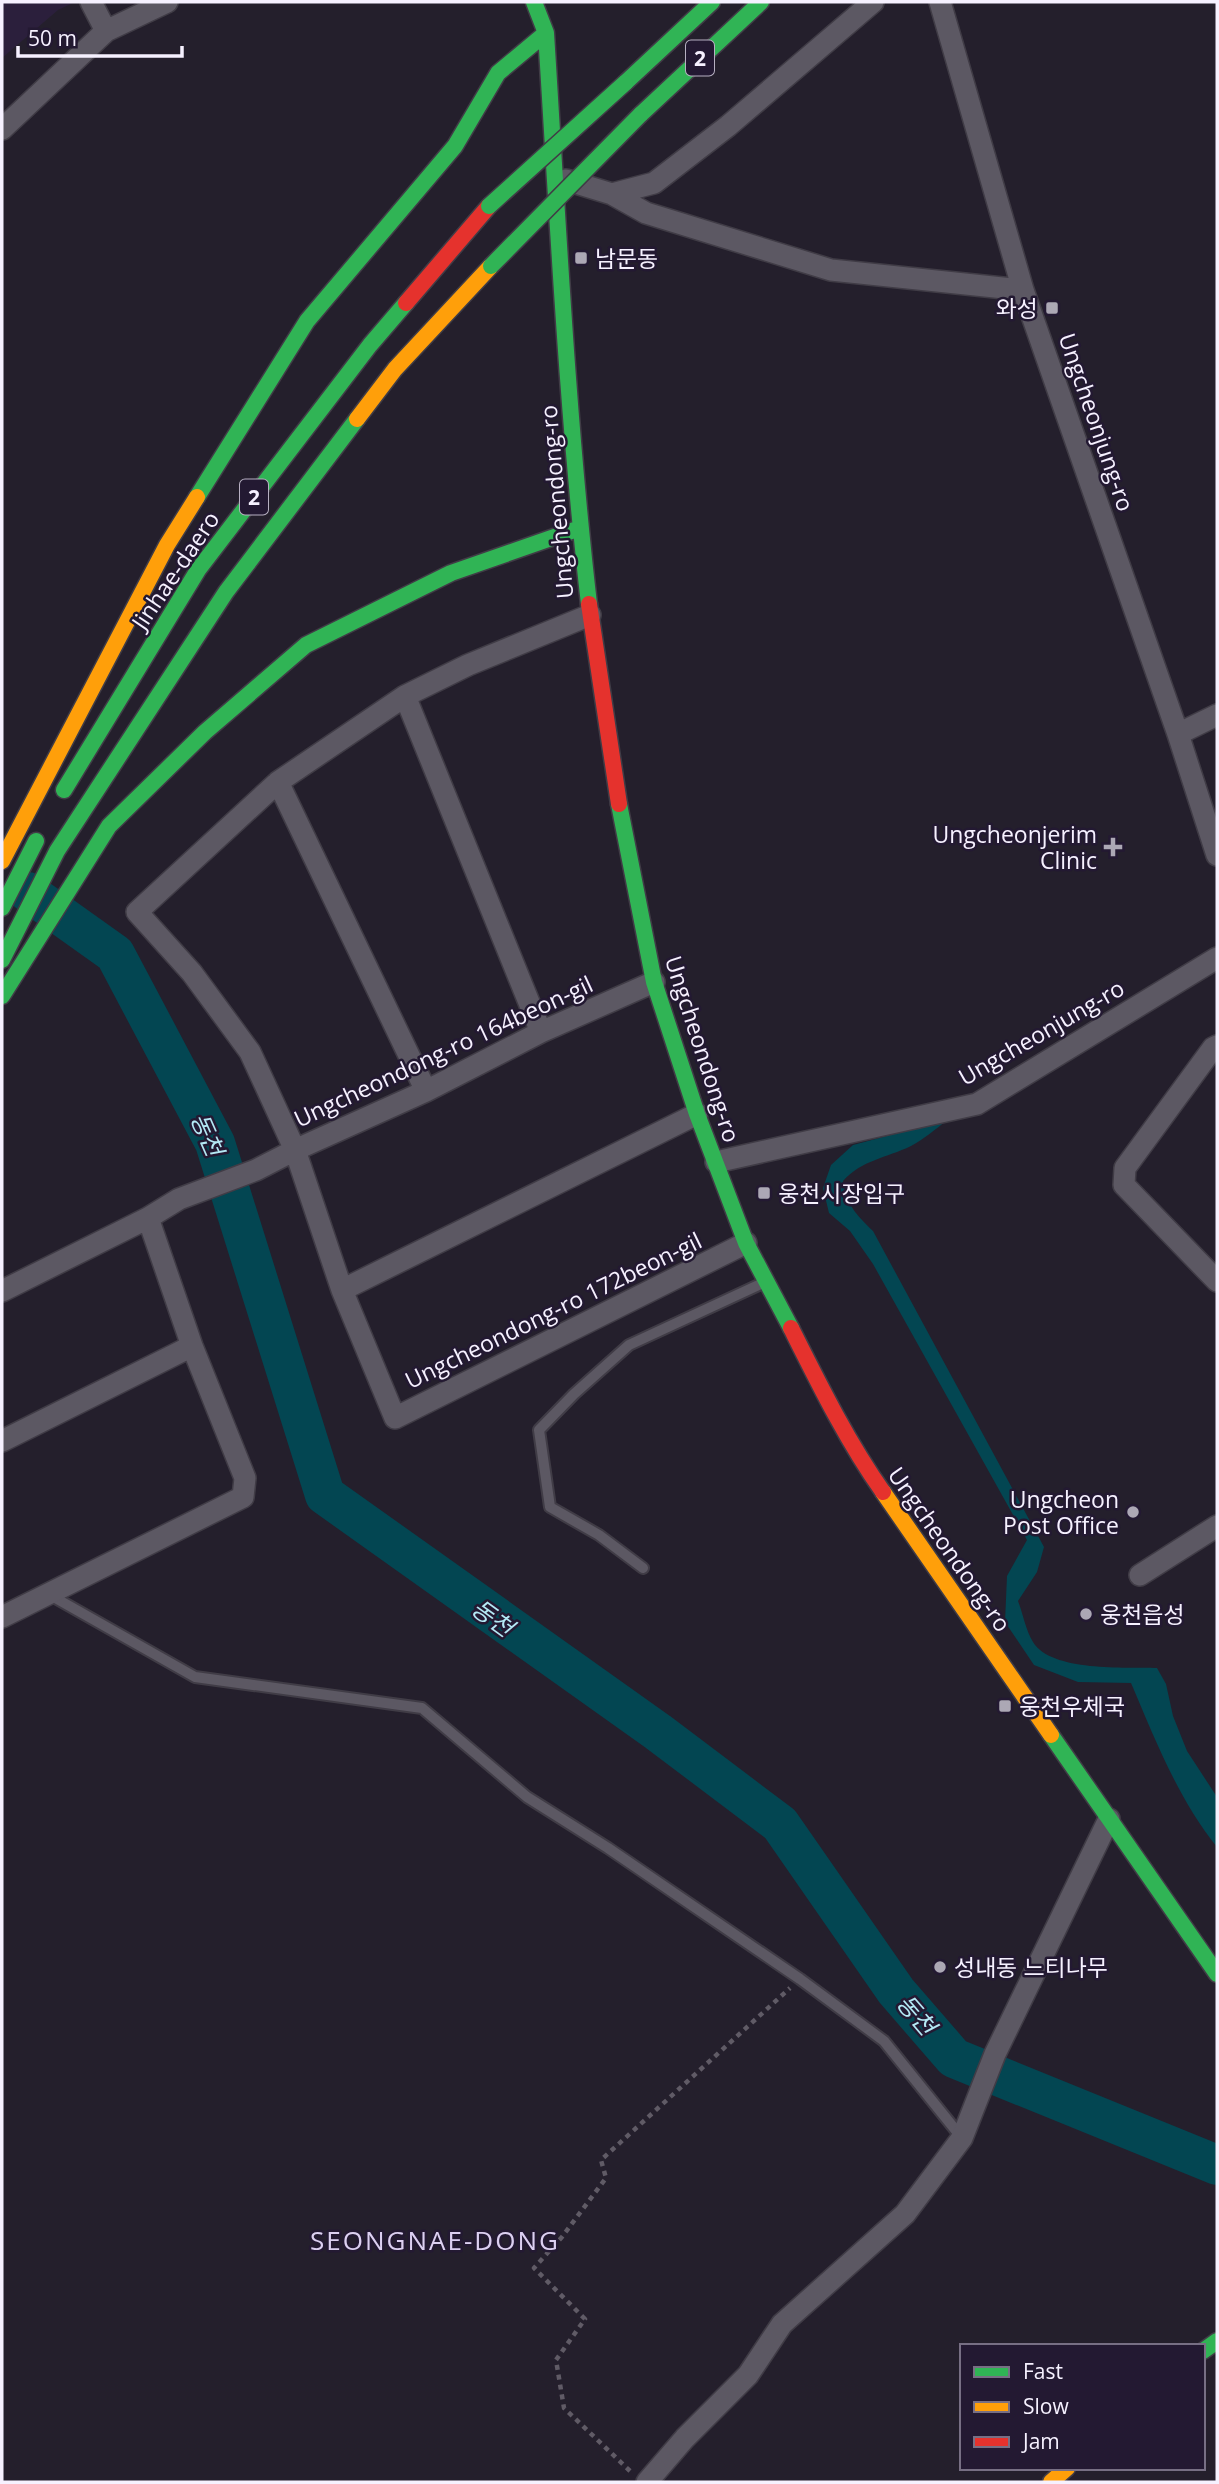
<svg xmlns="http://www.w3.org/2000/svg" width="1219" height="2484" font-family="'Open Sans','Noto Sans KR',sans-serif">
<rect width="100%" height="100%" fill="#241f2c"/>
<!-- built -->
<path fill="#2b1f3c" d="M2,2H75L58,10L2,58Z"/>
<!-- water -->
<path fill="#034652" d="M947,1120C936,1129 924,1139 911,1146C886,1158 862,1160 843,1181C847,1206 856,1214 873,1231L1044,1547L1037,1572L1018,1601C1023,1614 1026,1631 1033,1642C1051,1672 1126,1667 1157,1668L1166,1684L1173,1716L1187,1751L1217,1797V1847C1178,1799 1155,1739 1131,1683L1078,1682L1034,1665L1005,1622L1007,1576L1027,1540L873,1264L850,1231L829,1213L823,1188L831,1165L853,1145Z"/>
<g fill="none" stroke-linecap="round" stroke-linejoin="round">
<!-- river -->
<path stroke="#034652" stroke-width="40" d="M28,892L115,954L215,1143L325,1495L658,1732L780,1824L896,1991L954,2058L1217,2165"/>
<!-- lane casing -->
<g stroke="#403c46" stroke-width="14">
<path id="lane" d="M643,1568L599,1535L550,1507L539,1430L574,1394L629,1345L765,1282
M50,1595L195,1677L422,1708L527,1797L608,1848L800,1979L884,2041L962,2138"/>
</g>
<!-- street casing -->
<g stroke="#403c46" stroke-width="24">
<path id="street" d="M91,2L106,31
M940,2L1023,290L1178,734L1217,855
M2,129L106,31L167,2
M566,180L612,194L646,213L831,270L1023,290
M612,194L654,183L728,126L873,2
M590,615L468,665L405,696L278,782L137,912L192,973L250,1052L295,1150L342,1290L395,1418L746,1243
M405,696L541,1032
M1178,734L1217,715
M278,782L426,1091
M1217,1046L1213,1048L1125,1168L1124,1185L1217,1281
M716,1162L977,1104L1217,958
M342,1290L697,1114
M2,1291L148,1218L179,1199L256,1170L295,1150L426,1091L541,1032L654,982
M2,1441L192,1346
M1140,1575L1217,1526
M2,1617L243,1497L245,1478L192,1346L148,1218
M647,2482L685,2438L748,2375L782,2324L905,2214L962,2138L995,2054L1109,1819"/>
</g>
<!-- fast casing -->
<g stroke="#403c46" stroke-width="19">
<path id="fast" d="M534,2L546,33C558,223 567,414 589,604
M625,83L712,2
M640,115L761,2
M197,497L307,321L455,146L498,73L546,33
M64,790L198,570L370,345L406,303
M619,804L654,982L697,1114L746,1243L791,1328
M2,908L36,841
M2,960L57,851L226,592L357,419
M2,996L109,826L205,732L306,645L451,573L580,528
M1051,1735L1217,1974
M1203,2351L1217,2341"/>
</g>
<!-- slow casing -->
<g stroke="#403c46" stroke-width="19">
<path id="slow" d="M357,419L395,369L491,266
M2,861L167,545L197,497
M883,1492L1051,1735
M1051,2482L1067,2468"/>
</g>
<!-- jam casing -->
<g stroke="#403c46" stroke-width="19">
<path id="jam" d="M406,303L489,206
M589,604L619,804
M791,1328C819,1384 847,1441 883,1492"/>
</g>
<!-- path -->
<path stroke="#605b66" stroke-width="4.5" stroke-dasharray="5 5" stroke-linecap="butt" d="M630,2471L564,2408L556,2360L585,2319L534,2268L562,2237L606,2178L601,2160L790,1988"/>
<!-- lane -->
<use href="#lane" stroke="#5c5863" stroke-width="10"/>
<!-- street -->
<use href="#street" stroke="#5c5863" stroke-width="21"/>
<!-- fast -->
<use href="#fast" stroke="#30b455" stroke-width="16"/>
<!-- slow -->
<use href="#slow" stroke="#ff9f0a" stroke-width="16"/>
<!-- jam -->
<use href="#jam" stroke="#e5322d" stroke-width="16"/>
<!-- fast-bridge casing -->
<g stroke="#403c46" stroke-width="19" stroke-linecap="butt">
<path id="fast-bridge" d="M489,206L625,83
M491,266L640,115"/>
</g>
<!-- fast-bridge -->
<use href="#fast-bridge" stroke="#30b455" stroke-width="16"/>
</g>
<!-- markers -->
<g fill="#aca8b5" stroke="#231932" stroke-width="2.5">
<rect x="574" y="251" width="14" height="14" rx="3.5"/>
<rect x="1045" y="301" width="14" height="14" rx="3.5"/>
<path d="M1109.5 836.5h7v7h7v7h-7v7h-7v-7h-7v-7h7z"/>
<rect x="757" y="1186" width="14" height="14" rx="3.5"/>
<circle cx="1133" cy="1512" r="7"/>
<circle cx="1086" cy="1614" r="7"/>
<rect x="998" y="1699" width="14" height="14" rx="3.5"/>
<circle cx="940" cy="1967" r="7"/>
</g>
<g text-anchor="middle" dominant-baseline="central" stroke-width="5" stroke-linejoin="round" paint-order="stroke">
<!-- shield labels -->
<g fill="#231932" stroke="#b7b0c2" stroke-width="2">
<rect x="686" y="40.5" width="28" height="35" rx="5"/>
<rect x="240" y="479.5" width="28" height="35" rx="5"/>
</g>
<g font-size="21" font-weight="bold" fill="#f6f1ff">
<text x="700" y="58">2</text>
<text x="254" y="497">2</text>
</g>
<!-- poi labels -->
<g font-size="23" fill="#f6f1ff" stroke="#231932" text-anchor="start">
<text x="595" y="258">남문동</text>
<text x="1038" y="308" text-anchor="end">와성</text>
<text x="1097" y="834" text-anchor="end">Ungcheonjerim<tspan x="1097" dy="26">Clinic</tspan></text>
<text x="778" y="1193">웅천시장입구</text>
<text x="1119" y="1499" text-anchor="end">Ungcheon<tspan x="1119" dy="26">Post Office</tspan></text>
<text x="1100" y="1614">웅천읍성</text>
<text x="1019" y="1706">웅천우체국</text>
<text x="954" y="1967">성내동 느티나무</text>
</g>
<!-- street labels -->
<g font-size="23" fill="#f6f1ff" stroke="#231932">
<text transform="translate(1097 422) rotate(71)">Ungcheonjung-ro</text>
<text transform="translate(556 502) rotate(-95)">Ungcheondong-ro</text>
<text transform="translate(175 570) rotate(-56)">Jinhae-daero</text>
<text transform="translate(1041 1032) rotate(-30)">Ungcheonjung-ro</text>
<text transform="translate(703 1049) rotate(72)">Ungcheondong-ro</text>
<text transform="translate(443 1051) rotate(-25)">Ungcheondong-ro 164beon-gil</text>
<text transform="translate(553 1310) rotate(-26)">Ungcheondong-ro 172beon-gil</text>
<text transform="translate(950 1549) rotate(55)">Ungcheondong-ro</text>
</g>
<!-- water labels -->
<g font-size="24" font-style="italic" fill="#b4e9f5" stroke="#231932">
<text transform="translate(208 1134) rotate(66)">동천</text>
<text transform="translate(493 1617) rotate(36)">동천</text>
<text transform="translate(917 2014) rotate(49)">동천</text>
</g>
<!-- quarter labels -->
<g font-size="26" letter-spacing="2" fill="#dcd0f1" stroke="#231932">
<text x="435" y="2240">SEONGNAE-DONG</text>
</g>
</g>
<!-- border -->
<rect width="1219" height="2484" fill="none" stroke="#f6f1ff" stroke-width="7"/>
<!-- legend -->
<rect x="960" y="2344" width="245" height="126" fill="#231932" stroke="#776f84" stroke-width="2"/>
<rect x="974" y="2367" width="35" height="10" fill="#30b455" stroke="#776f84" stroke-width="2"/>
<text x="1023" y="2379" font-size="21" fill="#f6f1ff">Fast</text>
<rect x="974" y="2402" width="35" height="10" fill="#ff9f0a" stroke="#776f84" stroke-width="2"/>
<text x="1023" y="2414" font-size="21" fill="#f6f1ff">Slow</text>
<rect x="974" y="2437" width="35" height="10" fill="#e5322d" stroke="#776f84" stroke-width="2"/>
<text x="1023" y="2449" font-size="21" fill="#f6f1ff">Jam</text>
<!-- scale -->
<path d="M18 46v10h164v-10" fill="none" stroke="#f6f1ff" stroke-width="3.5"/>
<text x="28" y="46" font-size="21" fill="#f6f1ff" stroke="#231932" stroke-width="5" paint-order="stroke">50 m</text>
</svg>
